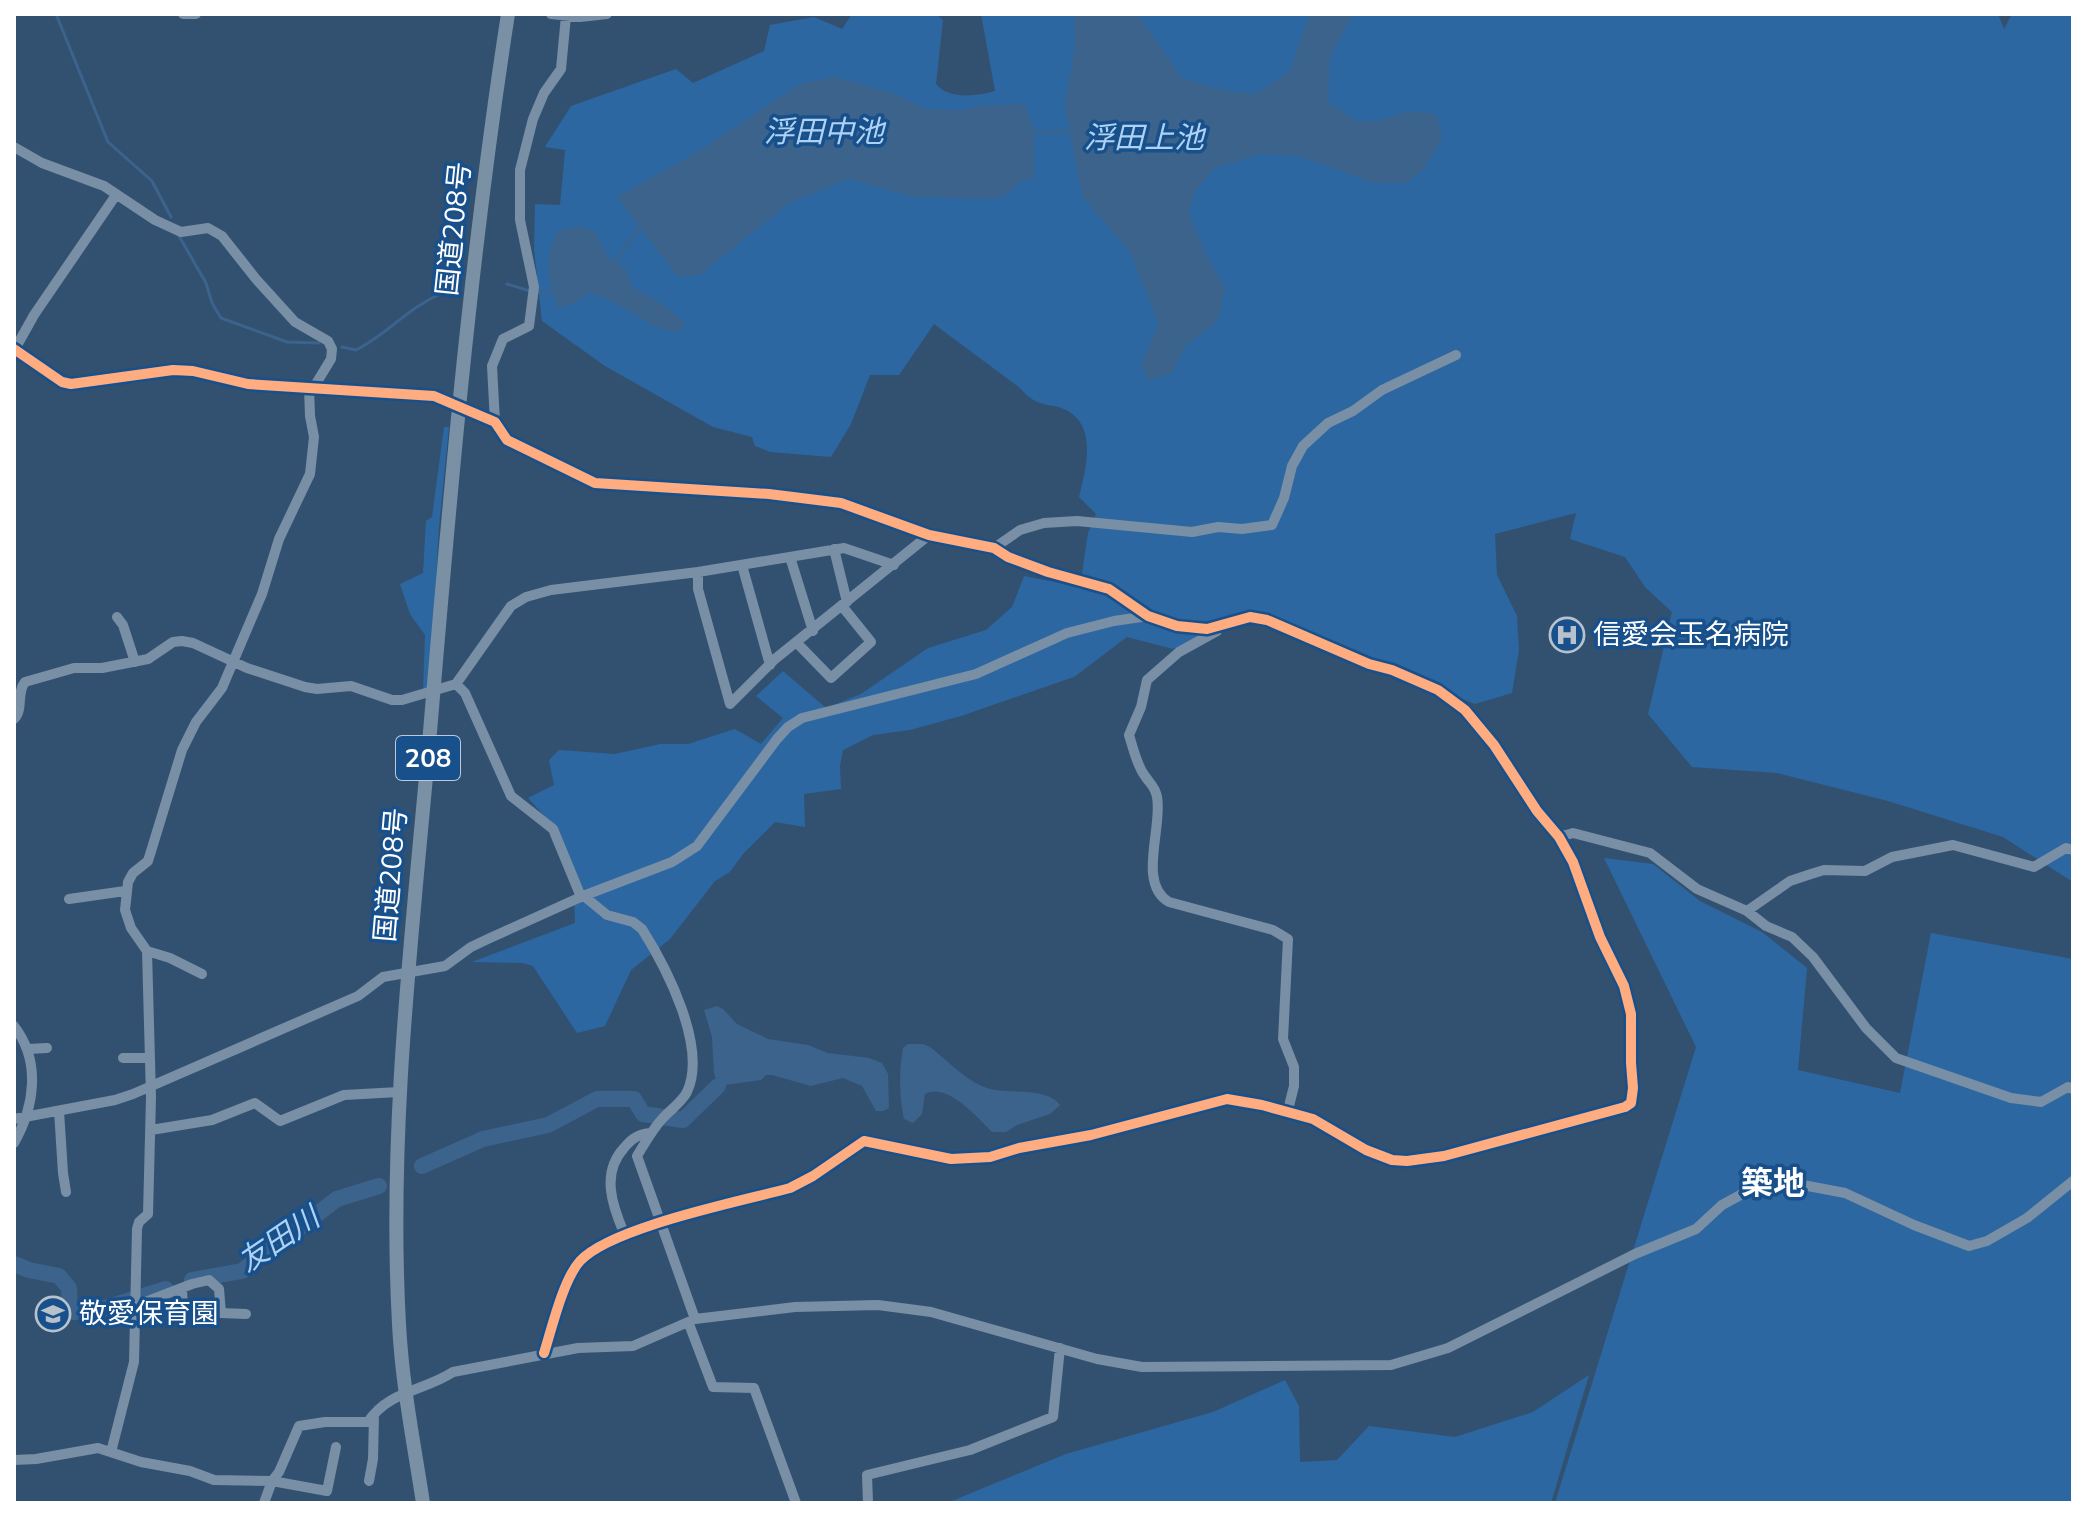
<svg xmlns="http://www.w3.org/2000/svg" width="2087" height="1517" font-family="'Nunito Sans','Noto Sans JP',sans-serif">
<rect width="100%" height="100%" fill="#325171"/>
<!-- green -->
<path fill="#2c67a1" d="M852,14H936L943,20L936,84C949,100 977,96 995,91L981,14H1998L2004,29L2012,14H2073V882L2003,837L1888,801L1777,773L1692,767L1648,714L1672,612L1645,587L1625,557L1570,539L1576,513L1495,534L1497,575L1517,616L1519,650L1512,693L1475,704L1312,637L1246,622L1173,649L1127,637L1074,677L961,716L910,730L873,735L843,750L840,766L841,789L804,794L805,827L775,822L743,854L730,872L715,881L670,939L631,970L605,1026L577,1033L533,966L522,963L472,962L575,923L574,891L558,831L528,798L554,785L549,760L559,750L615,754L660,744H688L735,729L761,744L783,718L756,696L783,671L826,708L861,694L928,648L986,630L1012,607L1024,576L1080,587L1088,533L1096,514L1079,497C1085,472 1097,431 1071,413C1053,400 1040,412 1020,388L934,324L899,375H870L851,424L831,457L770,452L755,446L752,437L713,427L605,366L542,321L534,249L535,204L560,205L565,150L545,147L571,106L676,69L693,83L764,51L770,25L814,17L842,29Z
M444,427H449L439,527L430,688L423,691L425,635L410,614L400,584L423,573L426,521L432,517Z
M1604,858L1653,864L1700,901L1762,932L1807,968L1798,1070L1900,1093L1931,933L2073,959V1503H1555L1696,1047Z
M1589,1375L1551,1503H947L1066,1454L1213,1412L1285,1380L1299,1406L1300,1462L1337,1460L1369,1426L1455,1437L1533,1412Z"/>
<!-- water -->
<path fill="#3b638c" d="M1074,14H1138L1182,78L1222,90L1255,94L1290,71L1310,14H1353L1330,57L1328,102L1357,121H1378L1410,111L1437,115L1442,138L1424,169L1407,183H1374L1299,156L1260,154L1215,168L1195,190L1189,215L1206,254L1225,288L1218,321L1184,347L1173,372L1149,381L1141,366L1159,324L1130,252L1082,196L1065,105L1075,46Z
M836,77L892,93L926,109L963,110L979,106L1025,104L1034,133V178L1020,182L1011,191L997,199L913,197L848,179L788,204L700,275L677,276L617,197L696,153L800,84Z
M585,227L596,234L609,258L626,269L632,287C647,294 674,311 685,324L682,329C662,337 640,316 624,308C613,301 601,297 589,292L574,304L557,308C556,297 553,292 550,283C546,271 549,241 559,232C565,226 577,228 585,227Z
M717,1006L723,1009L737,1024L768,1039L808,1045L828,1053L869,1058L882,1063L888,1074L889,1108L883,1111H876L862,1086L843,1078L811,1086L772,1075H766L761,1080L718,1086L714,1073L712,1037L704,1010Z
M908,1044H923L930,1047C947,1060 966,1081 987,1088C1008,1095 1046,1086 1060,1105L1050,1114L1017,1125L1006,1132H992C978,1118 947,1082 925,1094L922,1114L913,1123L904,1119C899,1097 899,1070 903,1048Z"/>
<g fill="none" stroke-linecap="round" stroke-linejoin="round">
<!-- stream -->
<path stroke="#3b638c" stroke-width="3" d="M56,14L108,142L152,181L171,217
M1031,133L1071,131
M179,236L206,283L212,303L221,318L287,342L319,343
M614,264L641,225
M507,284L530,291
M537,292L558,291
M342,347L356,350C386,335 407,309 440,294"/>
<!-- river -->
<path stroke="#3b638c" stroke-width="16" d="M422,1166L483,1139L548,1125L597,1099H634L643,1114L683,1120L718,1086
M14,1264L29,1270L59,1276L69,1288L70,1310L74,1312L102,1309L166,1289
M192,1280L242,1271L337,1199L379,1186"/>
<!-- minor -->
<path stroke="#798fa5" stroke-width="10" d="M183,14H196
M551,14L580,17L607,14
M14,147L42,163L104,186L155,220L181,232L208,228L222,236L256,279L295,322L328,341L332,349L331,359L314,387
M14,349L62,382L71,384L173,370L193,371L248,384L434,396L495,422L507,440L595,483L769,494L841,503L929,535L994,548L1008,557L1048,572L1109,589L1148,616L1177,626L1207,629L1250,617L1267,620L1369,664L1392,670L1438,690L1465,710L1494,745L1537,811L1559,837L1573,862L1600,937L1624,986L1631,1014V1063L1633,1088L1631,1103L1625,1107L1444,1156L1407,1161L1392,1160L1366,1150L1313,1119L1262,1105L1227,1099L1091,1135L1019,1148L990,1157L951,1159L864,1141L813,1176L790,1188C742,1201 611,1227 580,1261C563,1280 552,1328 544,1353
M15,349L34,315L116,195
M495,422L492,366L503,339L529,326L534,287L520,220V170L533,119L544,93L561,69L566,16
M994,548L1020,530L1044,523L1077,521L1192,532L1218,527L1242,529L1272,525L1284,498L1292,466L1303,446L1328,423L1353,411L1382,390L1456,355
M834,549L847,602
M790,557L813,631
M742,565L770,665
M698,572L844,548L894,565
M117,617L123,625L135,662
M1217,631L1179,652L1147,680L1141,707L1129,735C1133,748 1137,766 1145,776C1150,784 1155,786 1157,797C1163,827 1137,884 1169,902L1273,930L1288,939L1283,1039L1294,1067V1086L1287,1114
M797,643L831,678L871,642L842,606
M456,684L465,693L511,796L553,829L579,892L607,915L633,922L642,929C666,967 708,1047 687,1092C682,1102 669,1111 662,1119C652,1130 645,1143 637,1156L695,1319
M14,719C24,709 16,693 25,682L74,668H102L148,659L173,642L182,641L193,643L247,668L305,687L317,689L351,686L392,700H402L456,684L511,606L526,597L551,590L698,572V589L730,704L775,659L929,535
M1559,837L1573,833L1650,853L1697,889L1747,911L1766,926L1792,937L1813,957L1866,1028L1896,1058L2011,1098L2041,1102L2068,1087L2073,1089
M69,899L125,891
M1747,911L1790,881L1811,874L1824,870L1865,871L1892,857L1953,845L2034,867L2066,848L2073,850
M147,951L170,958L202,974
M14,1026C41,1061 35,1106 14,1143
M28,1049L47,1048
M123,1058H150
M59,1111L63,1173L66,1192
M14,1119L115,1100L133,1094L358,996L383,977L445,966L471,947L490,938L583,896L672,862L697,846L777,739L788,727L802,718L976,674L1067,633L1114,621L1148,616
M151,1130L212,1120L255,1103L280,1121L344,1095L399,1092
M624,1233C612,1205 601,1173 624,1148C632,1138 639,1134 651,1133
M182,1288L183,1313
M135,1306L192,1284L209,1280L219,1289L221,1313L246,1314
M689,1324L713,1387L754,1388L796,1503
M111,1452L134,1362L137,1229L139,1222L148,1214L151,1097L147,951L131,928L125,910L128,882L133,873L148,861L182,750L196,722L222,688L262,594L279,539L310,474L314,437L310,416L309,387
M14,1460L36,1459L98,1448L141,1462L190,1471L214,1480L272,1481L279,1472L299,1426L325,1422H368C388,1391 424,1391 453,1372L578,1348L633,1346L695,1319L795,1307L878,1305L931,1312L1097,1359L1142,1367L1391,1365L1448,1348L1635,1254L1696,1229L1722,1205L1757,1186L1787,1182L1845,1193L1914,1225L1969,1246L1987,1241L2027,1218L2073,1181
M369,1481L373,1459L374,1415
M264,1503L272,1481L327,1491L336,1447
M868,1503L867,1475L970,1450L1053,1417L1060,1348"/>
<!-- highway -->
<path stroke="#7a90a4" stroke-width="14" d="M423,1503C414,1444 402,1384 399,1324C388,1126 413,928 430,732C450,492 471,251 508,14"/>
<!-- cycleway casing -->
<g stroke="#18508b" stroke-width="15">
<path id="cycleway" d="M14,349L62,382L71,384L173,370L193,371L248,384L434,396L495,422L507,440L595,483L769,494L841,503L929,535L994,548L1008,557L1048,572L1109,589L1148,616L1177,626L1207,629L1250,617L1267,620L1369,664L1392,670L1438,690L1465,710L1494,745L1537,811L1559,837L1573,862L1600,937L1624,986L1631,1014V1063L1633,1088L1631,1103L1625,1107L1444,1156L1407,1161L1392,1160L1366,1150L1313,1119L1262,1105L1227,1099L1091,1135L1019,1148L990,1157L951,1159L864,1141L813,1176L790,1188C742,1201 611,1227 580,1261C563,1280 552,1328 544,1353"/>
</g>
<!-- cycleway -->
<use href="#cycleway" stroke="#ffac80" stroke-width="10"/>
</g>
<!-- icons -->
<defs>
<g id="hospital-ring" transform="scale(1.8)"><circle r="9.5" fill="#18508b" stroke="#b7c2cd" stroke-width="1.5"/><path d="M-5-5h3v3.5h4V-5h3V5h-3V1.5h-4V5h-3Z" fill="#b7c2cd"/></g>
<g id="school-ring" transform="scale(1.8)"><circle r="9.5" fill="#18508b" stroke="#b7c2cd" stroke-width="1.5"/><path d="M0-5L7-2L0 1L-7-2ZM-4 1L0 2.5L4 1V4Q0 6-4 4Z" fill="#b7c2cd"/></g>
</defs>
<g fill-rule="evenodd">
<use href="#hospital-ring" x="1567" y="635"/>
<use href="#school-ring" x="53" y="1314"/>
</g>
<g text-anchor="middle" dominant-baseline="central" stroke-width="7" stroke-linejoin="round" paint-order="stroke">
<!-- shield labels -->
<rect fill="#18508b" stroke="#bacadc" stroke-width="2" x="396" y="736" width="64" height="44" rx="6"/>
<g font-size="26" font-weight="bold" fill="#fff">
<text x="428" y="758">208</text>
</g>
<!-- street labels -->
<g font-size="28" fill="#fff" stroke="#18508b">
<text transform="translate(454 229) rotate(-84)">国道208号</text>
<text transform="translate(391 875) rotate(-85)">国道208号</text>
</g>
<!-- poi labels -->
<g font-size="28" fill="#fff" stroke="#18508b" text-anchor="start">
<text x="1593" y="635">信愛会玉名病院</text>
<text x="79" y="1314">敬愛保育園</text>
</g>
<!-- water labels -->
<g font-size="30" font-style="italic" fill="#aed2f5" stroke="#18508b">
<text x="824" y="132">浮田中池</text>
<text x="1144" y="138">浮田上池</text>
<text transform="translate(279 1240) rotate(-34)">友田川</text>
</g>
<!-- quarter labels -->
<g font-size="32" font-weight="bold" fill="#fff" stroke="#18508b">
<text x="1773" y="1183">築地</text>
</g>
</g>
<!-- border -->
<rect width="2087" height="1517" fill="none" stroke="#ffffff" stroke-width="32"/>
</svg>
